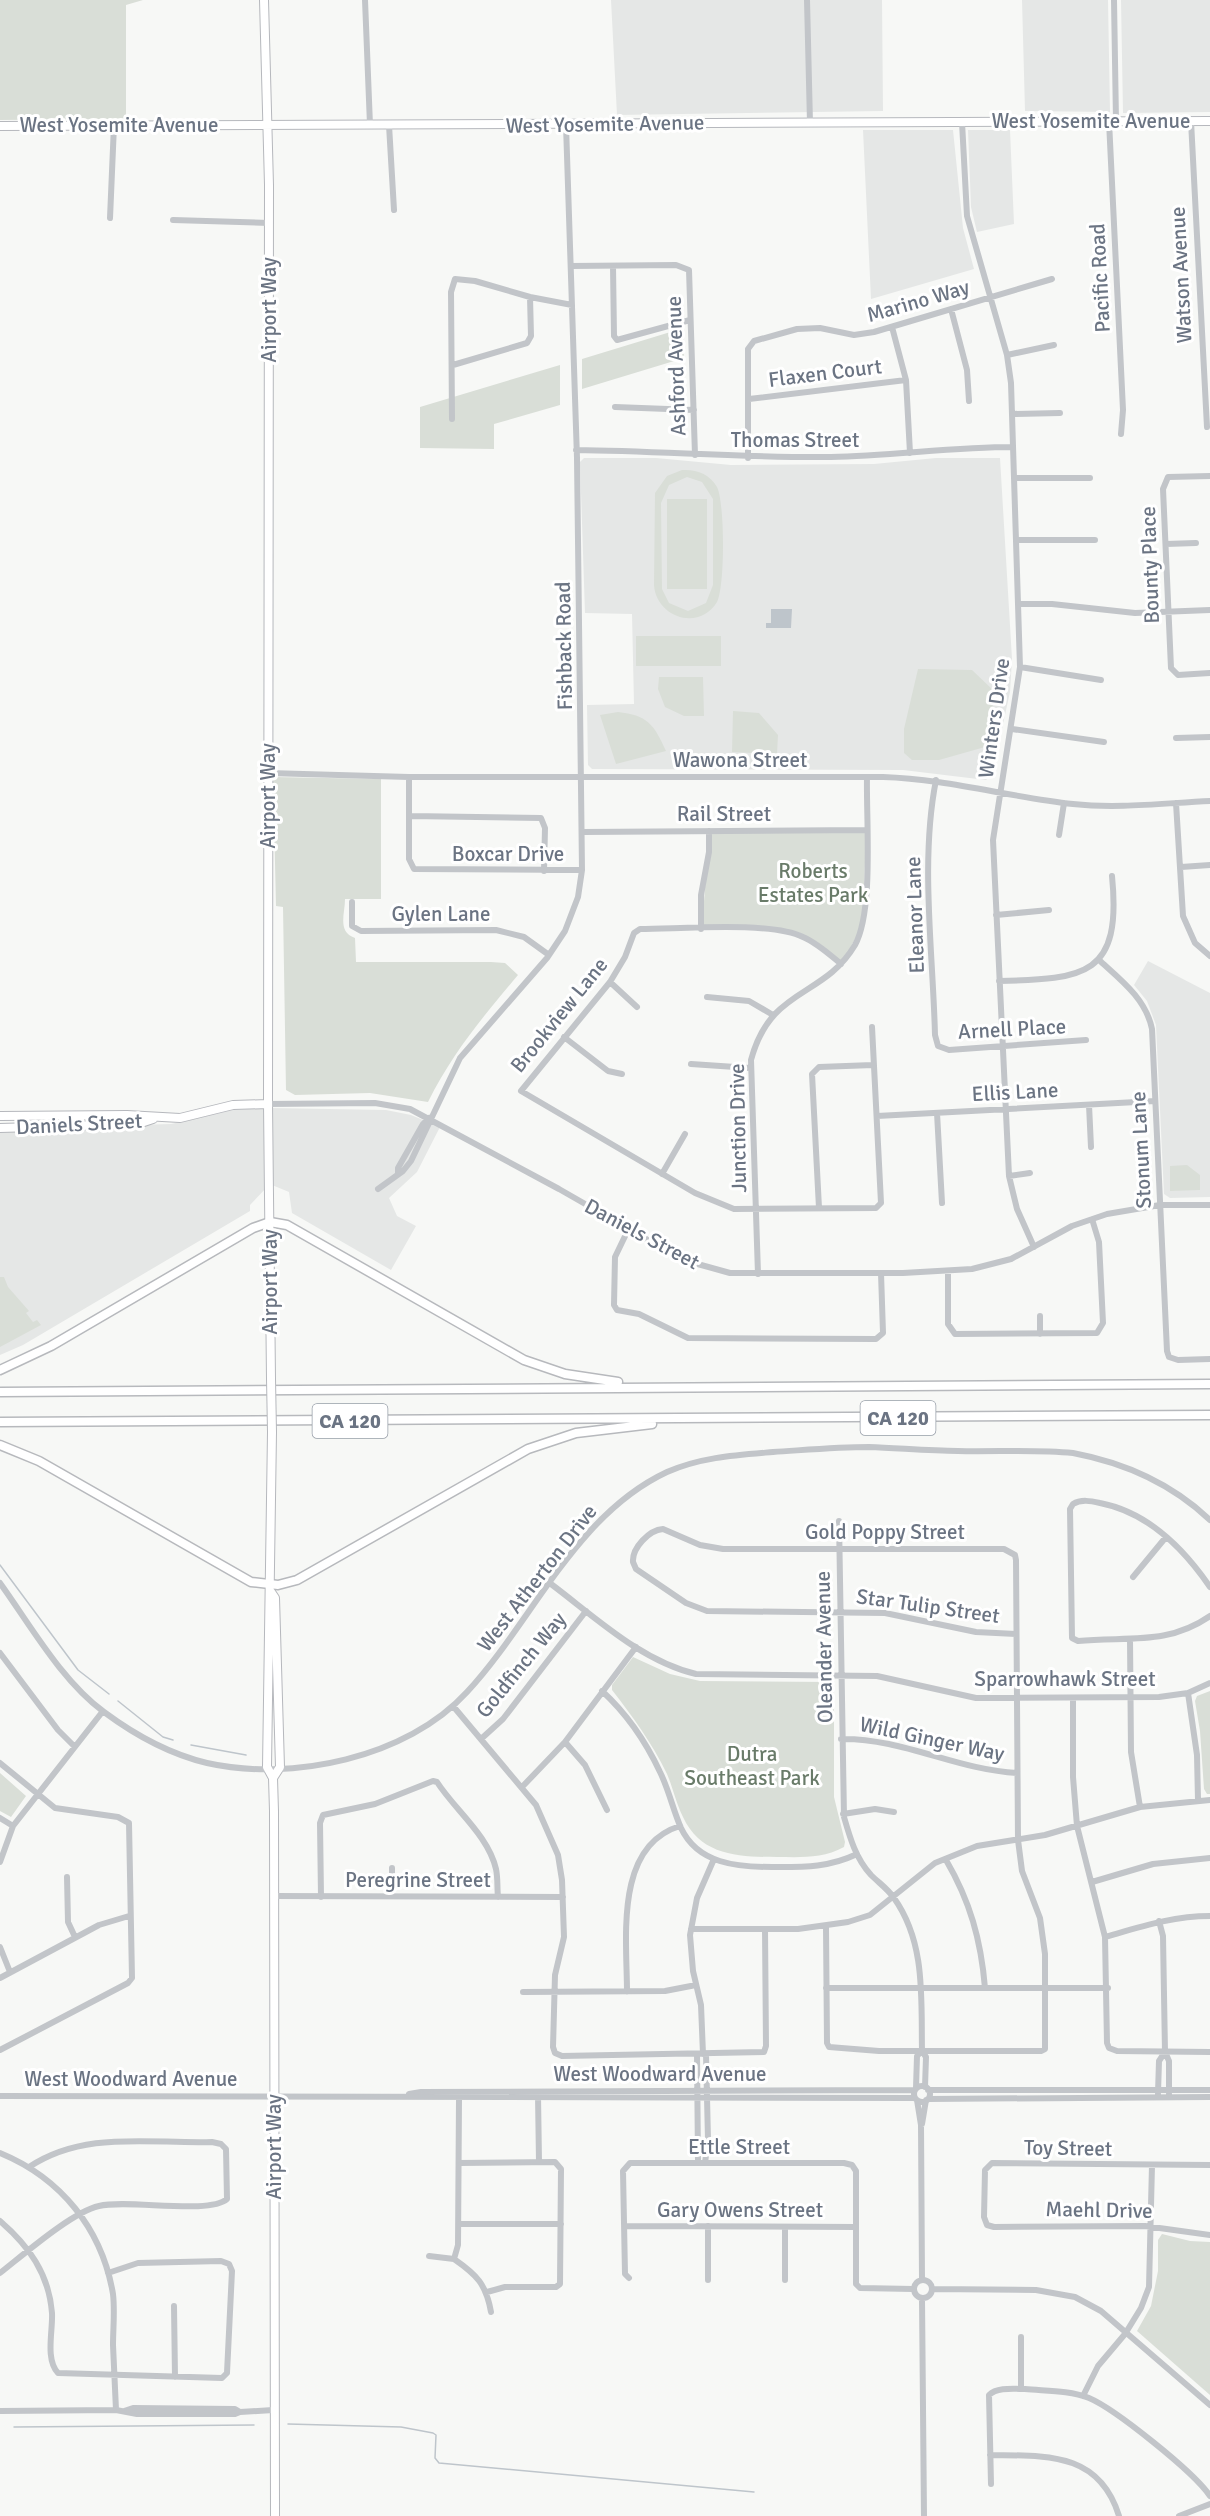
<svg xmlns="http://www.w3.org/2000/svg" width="1210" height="2516" font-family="Signika,sans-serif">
<rect width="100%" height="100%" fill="#f7f8f6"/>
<!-- built -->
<path fill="#e5e7e6" d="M611,0H882L883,111L617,115Z
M1022,0H1108L1110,112L1025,111Z
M1121,0H1210V112L1123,113Z
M863,130H953L963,228L974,269L871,299Z
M968,130H1010L1014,224L977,232L971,207Z
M584,458H656L731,465L874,464L936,458H1000L1012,659L1010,692L992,774L986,780L903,770L592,769L588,765L587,705L634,704L632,614L585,613L580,462Z
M1148,961L1210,993V1197L1170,1198L1164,1194L1156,1025L1147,1001L1134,985Z
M264,1108L268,1186L250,1205V1211L23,1345L0,1355V1129L171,1124L233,1110Z
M271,1108L386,1110L411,1115L440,1127L417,1172L389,1198L397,1216L416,1226L391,1270L292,1213L289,1192L272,1185Z"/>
<!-- green -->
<path fill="#d9ded7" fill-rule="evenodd" d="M0,0H143L126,5V119L0,120Z
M677,330L683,333L684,358L582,389V359Z
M560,365V405L494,424V449L420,448V407Z
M682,470C696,469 710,474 717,487C725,503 725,587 717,602C699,632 656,617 654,585L655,493L667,476ZM687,477L702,482L713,499V585L706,603L688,611L669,603L662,589L661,503L669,485Z
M667,499H707V589H667Z
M636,636H721V666H636Z
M918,669L972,670L993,690L992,745L939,760H912L904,753V729Z
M659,677H703L704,716H684L665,707L658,689Z
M733,711L759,713L778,735L777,754L732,752Z
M618,712C647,715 654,724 666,751L616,764L600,715Z
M273,777L381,779V899H345C345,914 337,932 355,938L356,962H491L505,963L518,975C482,1018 453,1052 428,1102L370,1093L295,1095L286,1090L283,907L276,906Z
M866,830L863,925L841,964L816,944L778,930L702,929L709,831Z
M1187,1165L1200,1175V1190L1170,1191V1166Z
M0,1277H4L8,1287L29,1311L26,1313L33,1322L37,1320L41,1325L0,1347Z
M633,1657L670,1674L700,1681L830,1682L834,1687V1797L845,1842L844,1847C822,1859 800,1857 777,1857C739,1857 701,1856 683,1817C676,1803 673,1788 667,1774C652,1743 633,1717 612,1690V1685Z
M1210,1691V1794H1207L1204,1789L1200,1731L1195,1701L1197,1696Z
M0,1773L26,1796L11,1817L0,1811Z
M1162,2234L1190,2241L1210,2242V2395L1137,2331L1151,2306L1158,2271V2240Z"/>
<!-- water -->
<path fill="#bec5cb" d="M771,609H792L791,628H766V623H771Z"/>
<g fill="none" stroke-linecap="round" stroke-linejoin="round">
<!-- stream -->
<path stroke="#bec5cb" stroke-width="1.5" d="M0,1565L78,1670L109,1694
M118,1701L163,1737L173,1740
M191,1745L246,1755
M288,2424L401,2427L433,2433L436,2435L435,2458L439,2463L754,2492
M14,2427L254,2425"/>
<!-- major casing -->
<g stroke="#b6b8bd" stroke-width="10">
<path id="major" d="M264,0L269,185L268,1104L271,1379
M0,126L1210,121
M0,1116L127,1115L180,1118L233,1105L268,1104
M0,1128L138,1124L153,1119
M272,1432L267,1767L273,1778L274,1811L275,2516
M271,1592L275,1598L280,1767L273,1778"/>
</g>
<!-- highway casing -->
<g stroke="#b7b9bd" stroke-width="11">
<path id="highway" d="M0,1370L51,1346L253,1228L270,1222L287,1225L524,1360L565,1374L618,1382
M0,1392L1210,1384
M0,1422L1210,1415
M0,1445L39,1461L251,1582L278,1585L297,1580L528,1449L576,1433L652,1424"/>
</g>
<!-- minor -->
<path stroke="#c2c5c9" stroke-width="6" d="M365,0L370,125
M807,0L810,123
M1114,0L1116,121
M1109,121L1123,410L1121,434
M1191,121L1207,427
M962,122L967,216L1007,355L1011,383L1020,667L993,840L1009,1176L1017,1209L1034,1247
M389,125L394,210
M110,218L114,125
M173,220L269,223
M571,266L676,265L689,270L695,455
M613,266L614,336L617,340L690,320
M951,309L967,370L969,401
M892,327L906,380L910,453
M1007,355L1054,345
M453,365L527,343L531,336L530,297
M749,399L906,380
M615,407L694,410
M1012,414L1060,413
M452,419L451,292L455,279L475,281L530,297L572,305
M576,450C662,451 746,458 831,457C892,456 952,447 1013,447
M748,458V349L754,341L797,329L820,328L854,335L874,332L1052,279
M1210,476L1168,477L1163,489L1171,668L1178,675L1210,673
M1014,478H1090
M1016,540H1095
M1166,544L1196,543
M1019,604H1052L1135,613L1210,610
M1020,667L1101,680
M1012,729L1104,742
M1176,738L1210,737
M268,773L409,777H883C947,779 1009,797 1073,804C1118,809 1165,803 1210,801
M409,777V859L414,869L582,870
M936,780C920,861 933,952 935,1035L938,1046L949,1050L1086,1040
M1176,803L1183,916L1195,943L1210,956
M410,816L541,818L545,828L544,871
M583,832L866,830
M1059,835L1064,803
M1181,867L1210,865
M352,902V926L361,931L496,930L524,937L549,955
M996,915L1049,910
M701,929V895L709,852V831
M1099,960C1121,980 1146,999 1152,1029L1167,1351L1169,1357L1178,1360L1210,1359
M841,964C829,954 817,943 803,937C770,921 680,929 640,929L634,933L625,957L610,982L521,1091L695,1193L734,1209L876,1208L881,1203L872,1027
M999,981C1085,979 1122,976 1112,876
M610,982L637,1007
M707,997L749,1001L773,1015
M564,1037L608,1071L622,1074
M691,1064L750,1068
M268,1104L375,1103L410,1109L559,1189L683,1260L730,1273H903L972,1269L1011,1259L1072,1226L1107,1214L1160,1205H1210
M1089,1105L1091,1147
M937,1113L942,1203
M877,1116L1155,1101
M398,1174V1168L423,1124L429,1118
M662,1174L685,1134
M1009,1176L1030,1173
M378,1189L403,1171L411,1161L460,1058L547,958L565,931L578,897L582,870L577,458L566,125
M819,1208L812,1074L819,1067L873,1065
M628,1230L615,1257L614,1305L617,1310L639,1314L688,1338L876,1339L883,1333L881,1273
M948,1272V1324L955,1334L1097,1333L1103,1323L1099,1242L1092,1219
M758,1274L751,1060C771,986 823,999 855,945C874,911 866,819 867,777
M1040,1316V1334
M839,1521L844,1817C850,1838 856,1859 871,1875C879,1883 888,1889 894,1898C926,1943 921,1998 922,2051L926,2057L925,2087
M1133,1577L1166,1537
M0,1583C31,1626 61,1680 104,1712C135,1735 169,1754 207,1763C291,1782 407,1758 467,1692C533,1621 575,1515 667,1472C701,1457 737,1455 773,1452C805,1450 837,1447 869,1447C899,1448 928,1451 958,1451C997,1452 1035,1449 1073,1453C1126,1463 1171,1483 1210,1520
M551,1584C595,1617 641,1661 696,1674L877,1676L976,1698L1159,1697L1188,1693L1210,1683
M1210,1587C1184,1549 1147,1512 1100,1503C1091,1501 1081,1499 1073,1504L1070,1509L1072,1638L1078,1641C1126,1636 1167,1646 1210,1616
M1130,1639L1131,1752L1140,1807
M0,1653L58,1730L74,1746
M602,1691C626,1713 646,1742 660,1772C669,1790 673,1810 681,1828C698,1864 737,1867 772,1867C802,1867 828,1868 857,1854
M1188,1693L1197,1755L1198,1800
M1073,1698V1777L1077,1826L1105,1937L1107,2043L1109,2048L1117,2051L1210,2052
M453,1706L536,1805L558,1855L562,1880L564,1937L555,1975L553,2047L555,2053L562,2056L764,2052L766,2046L765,1929
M481,1739L503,1719L586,1611
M841,1739C902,1738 957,1770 1017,1773
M565,1742L585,1765L607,1810
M0,1763L55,1808L118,1817L129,1823L132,1978L128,1983L0,2050
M523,1786L565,1742L636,1647
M843,1814L875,1809L894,1812
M0,1818L13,1826
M946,1860C970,1901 981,1940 985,1988
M0,1862L13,1826L103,1711
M392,1868V1896
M67,1877L68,1922L75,1937
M1092,1882L1153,1864L1210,1858
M273,1896L563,1897
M321,1897L320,1823L323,1815L375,1804L433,1781L437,1782C455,1810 488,1835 496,1869C498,1878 497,1888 498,1897
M1159,1921L1163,1936L1165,2052
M826,1927L827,2043L829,2047L879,2051H1041L1045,2049V1954L1040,1918L1022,1871L1018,1840L1016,1560L1015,1555L1004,1549H723L700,1545L663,1529C649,1530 632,1548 633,1562L636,1569L686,1603L707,1611L885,1613L976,1632L1016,1634
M691,1929H798L848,1922L870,1915L935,1863L977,1846L1045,1835L1140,1807L1210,1800
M1105,1937C1140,1927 1173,1916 1210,1916
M0,1947L10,1972
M0,1978L99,1925L129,1916
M826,1988H1108
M523,1992L665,1991L696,1985
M627,1992C627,1939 614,1846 680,1826
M697,2054L698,2163
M703,2054L701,2005L693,1971L690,1935L697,1898L714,1859
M914 2094a8 8 0 1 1 16 0a8 8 0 1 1-16 0Z
M916,2088L917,2056L922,2051
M928,2090H1210
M1158,2093L1159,2061L1165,2052L1169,2061V2093
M409,2094L421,2092L915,2090
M538,2095L539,2162
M0,2096L915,2098
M459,2099L458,2245L454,2259C477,2275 486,2284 491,2312
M928,2099L1210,2097
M917,2100L921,2125L922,2280
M922,2124L926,2100
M0,2153C61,2178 102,2229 113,2294C115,2311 113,2329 113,2345C114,2367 115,2389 116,2410
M459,2163L555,2162L561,2169L560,2284L556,2287H505L487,2292
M705,2163L708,2140L706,2054
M1210,2165L992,2163L985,2170L984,2217L987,2225L994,2227L1145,2226L1210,2235
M0,2221C29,2246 49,2274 52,2313C53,2331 45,2359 58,2373L222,2378L227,2373L232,2271L229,2264L221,2261L138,2263L108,2273
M459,2224H561
M625,2226L856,2227
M429,2256L454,2259
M0,2273C23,2255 72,2212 99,2206C128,2199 209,2215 227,2199L226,2149L221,2144L212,2142C149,2144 85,2130 29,2167
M629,2278L625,2274L623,2171L630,2163H844L852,2165L856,2171V2284L860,2288L913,2289
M914 2289a9 9 0 1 1 18 0a9 9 0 1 1-18 0Z
M708,2280V2226
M785,2280V2227
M932,2289L1036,2290L1075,2297L1101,2311L1210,2405
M922,2299L924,2516
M174,2306L175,2377
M1021,2389V2337
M1083,2396L1098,2366L1125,2334L1141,2308L1149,2287L1152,2165
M0,2411L116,2410L137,2414H235L240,2412L235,2409L133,2408L124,2411
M240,2412L273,2410
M990,2455C1045,2456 1099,2451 1119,2516
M991,2484L989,2395C997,2387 1014,2389 1025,2389C1045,2391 1069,2390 1089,2398C1115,2409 1194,2472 1210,2496
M1179,2516L1210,2504"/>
<!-- major -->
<use href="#major" stroke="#fff" stroke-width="8"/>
<!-- highway -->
<use href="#highway" stroke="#fff" stroke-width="8"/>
<!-- major-bridge casing -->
<g stroke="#b6b8bd" stroke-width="10" stroke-linecap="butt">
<path id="major-bridge" d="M271,1379L272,1432"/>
</g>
<!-- major-bridge -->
<use href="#major-bridge" stroke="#fff" stroke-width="8"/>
</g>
<g text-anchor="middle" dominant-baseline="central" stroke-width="6" stroke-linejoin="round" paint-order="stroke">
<!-- shield labels -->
<g fill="#fff" stroke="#979ea8" stroke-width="1.5">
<rect x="860.5" y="1401" width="75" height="34" rx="4.5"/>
<rect x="312.5" y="1404" width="75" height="34" rx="4.5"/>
</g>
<g font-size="20" font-weight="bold" fill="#6b7483">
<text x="898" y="1418">CA 120</text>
<text x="350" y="1421">CA 120</text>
</g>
<!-- street labels -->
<g font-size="21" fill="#6b7483" stroke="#fff">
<text x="1091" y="121">West Yosemite Avenue</text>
<text transform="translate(605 124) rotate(-1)">West Yosemite Avenue</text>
<text x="119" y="125">West Yosemite Avenue</text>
<text transform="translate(1181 275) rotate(-93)">Watson Avenue</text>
<text transform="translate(1100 278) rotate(-93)">Pacific Road</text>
<text transform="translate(918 301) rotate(-16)">Marino Way</text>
<text transform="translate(269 310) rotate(-90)">Airport Way</text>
<text transform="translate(676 366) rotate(-92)">Ashford Avenue</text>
<text transform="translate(825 373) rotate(-7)">Flaxen Court</text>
<text x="795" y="440">Thomas Street</text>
<text transform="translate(1150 565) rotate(-92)">Bounty Place</text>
<text transform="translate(564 646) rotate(-91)">Fishback Road</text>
<text transform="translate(994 718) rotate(-82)">Winters Drive</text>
<text x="740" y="760">Wawona Street</text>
<text transform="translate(268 796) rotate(-90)">Airport Way</text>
<text x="724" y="814">Rail Street</text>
<text x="508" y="854">Boxcar Drive</text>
<text x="441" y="914">Gylen Lane</text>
<text transform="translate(915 915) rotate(-92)">Eleanor Lane</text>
<text transform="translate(559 1015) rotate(-51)">Brookview Lane</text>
<text transform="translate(1012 1029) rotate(-3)">Arnell Place</text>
<text transform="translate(1015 1092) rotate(-3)">Ellis Lane</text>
<text transform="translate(79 1124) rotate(-3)">Daniels Street</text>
<text transform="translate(738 1128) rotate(-91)">Junction Drive</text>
<text transform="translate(1141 1150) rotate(-93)">Stonum Lane</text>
<text transform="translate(642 1234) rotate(28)">Daniels Street</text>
<text transform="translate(270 1282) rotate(-90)">Airport Way</text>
<text x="885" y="1532">Gold Poppy Street</text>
<text transform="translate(537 1578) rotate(-52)">West Atherton Drive</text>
<text transform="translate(928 1606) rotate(8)">Star Tulip Street</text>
<text transform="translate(824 1647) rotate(-91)">Oleander Avenue</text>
<text transform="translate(521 1665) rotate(-51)">Goldfinch Way</text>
<text x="1065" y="1679">Sparrowhawk Street</text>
<text transform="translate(932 1739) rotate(12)">Wild Ginger Way</text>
<text x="418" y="1880">Peregrine Street</text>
<text x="660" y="2074">West Woodward Avenue</text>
<text x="131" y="2079">West Woodward Avenue</text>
<text transform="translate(274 2147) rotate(-90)">Airport Way</text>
<text x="739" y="2147">Ettle Street</text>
<text transform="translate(1068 2148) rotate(1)">Toy Street</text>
<text x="740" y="2210">Gary Owens Street</text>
<text transform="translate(1099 2210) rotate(1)">Maehl Drive</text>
</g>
<!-- park labels -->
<g font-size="21" fill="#697b69" stroke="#fff">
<text x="813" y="871">Roberts<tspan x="813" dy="24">Estates Park</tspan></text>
<text x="752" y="1754">Dutra<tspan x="752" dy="24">Southeast Park</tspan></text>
</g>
</g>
</svg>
